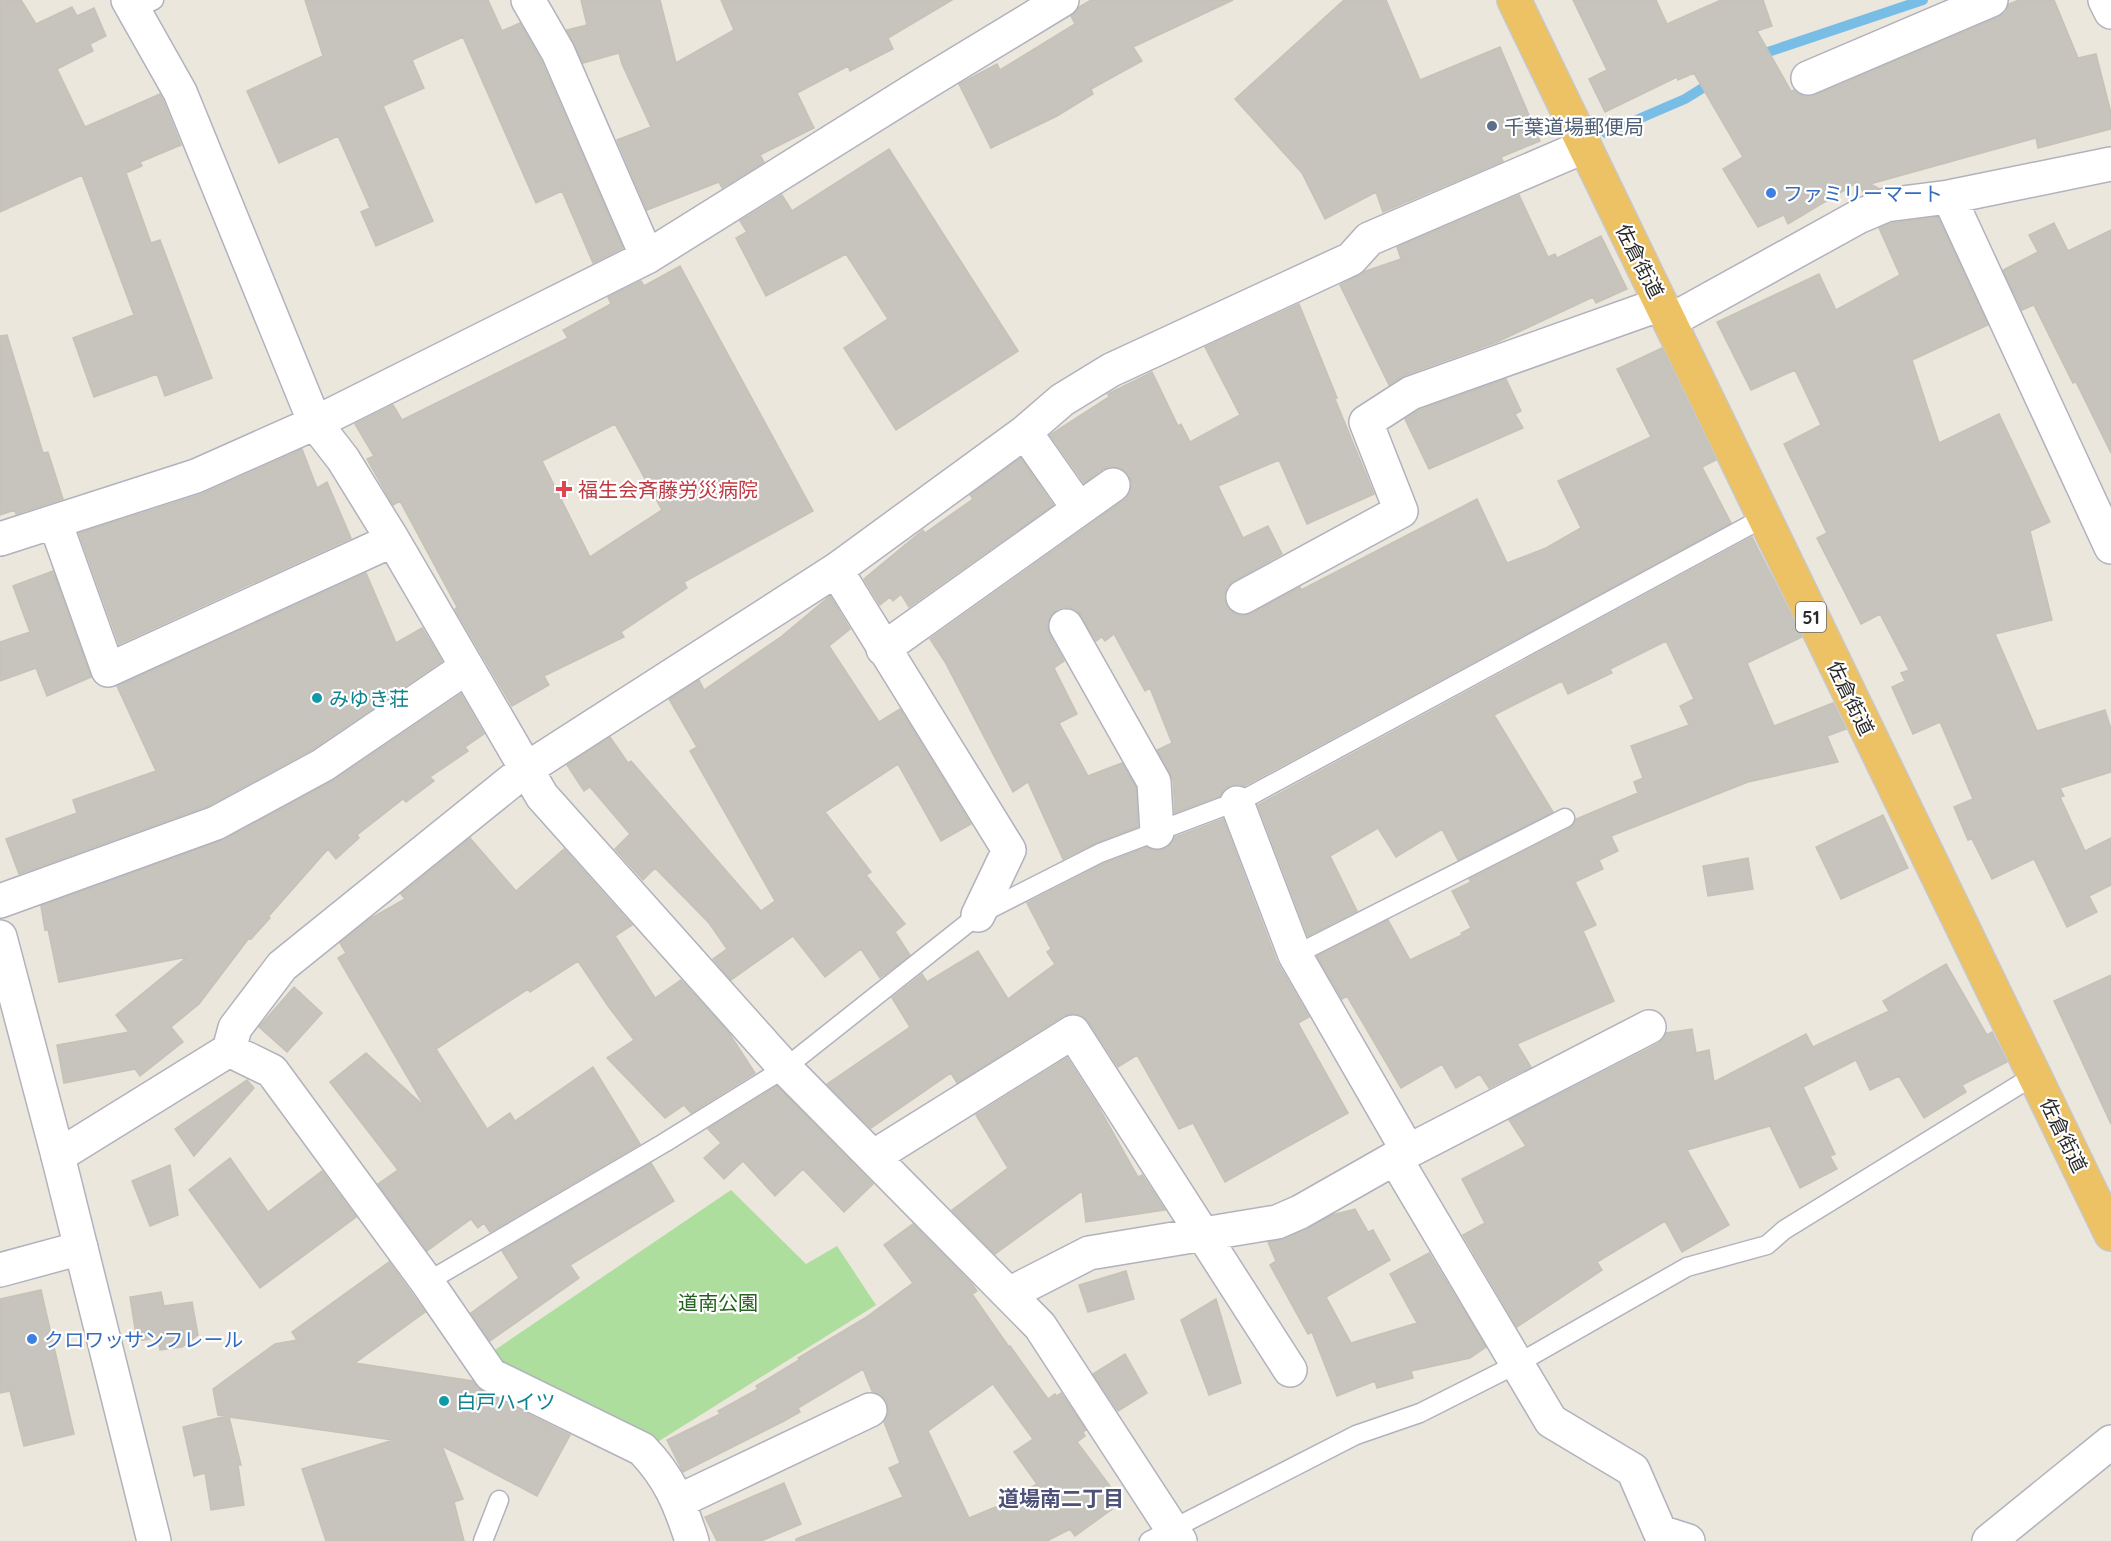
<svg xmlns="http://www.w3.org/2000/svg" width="2111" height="1541" font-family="Quicksand,'Noto Sans JP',sans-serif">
<rect width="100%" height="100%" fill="#ebe7dd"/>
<!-- green -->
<path fill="#adde9d" d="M731,1190L806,1264L837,1246L876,1305L651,1446L486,1356Z"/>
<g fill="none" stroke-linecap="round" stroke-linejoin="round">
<!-- stream -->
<path stroke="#77bde6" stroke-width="10" d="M1756,56L1923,0
M1606,133L1685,99L1714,81"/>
</g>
<!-- building -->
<path fill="#c7c3bd" stroke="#c6c2b7" stroke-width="1.5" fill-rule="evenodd" d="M0,0H21L36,24L72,7L77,16L94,8L106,36L90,44L93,51L57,69L85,127L160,94L163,100L181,145L140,162L142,166L126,173L151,243L160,240L212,378L165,396L157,374L94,397L73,338L134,315L82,175L0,212Z
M305,0H488L502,31L520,23L541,60L623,248L593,263L562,191L536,203L463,37L412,60L424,88L383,106L433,221L376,246L361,212L370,208L338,136L279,163L247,91L323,56Z
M581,0H660L676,63L734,30L721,0H952L888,38L893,49L850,71L848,66L797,93L814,128L760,155L764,162L722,188L719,182L647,210L617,140L651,127L622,64L619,53L583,63L567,30L587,25Z
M1091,0H1233L1133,47L1142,61L1091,89L1093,94L1057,116L991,148L959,84L997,64L1000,70L1075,24L1071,16L1079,7Z
M1344,0H1386L1420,80L1500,47L1540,141L1501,157L1503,161L1383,212L1376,192L1325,219L1302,173L1235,99Z
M1573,0H1656L1667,24L1721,0H1763L1772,26L1757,31L1791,91L1794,90L1797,93L1806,97L1815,95L1998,17L2006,12L2009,4L2019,0H2054L2078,58L2096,54L2111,113V129L2038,148L2036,138L1870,184L1878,188L1864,194L1858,182L1788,224L1784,215L1758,227L1723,169L1743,157L1694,73L1678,80L1677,77L1605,112L1589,79L1607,70Z
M889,149L1018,351L896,430L844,348L888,319L846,254L766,296L736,238L747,232L740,221L782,195L792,211Z
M1519,195L1548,257L1555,254L1557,258L1601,236L1627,289L1596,303L1593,297L1497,342L1405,375L1389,385L1340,285L1366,271L1401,259L1397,247Z
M1938,217L1988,325L1912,360L1939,443L1999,414L2050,522L2030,531L2052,620L1995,634L2037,731L2105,710L2111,729V772L2060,788L2064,796L2060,797L2085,851L2111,838V885L2089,896L2097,912L2067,927L2034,859L1992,879L1972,839L1968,840L1954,807L1973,799L1940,722L1913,734L1892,687L1905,681L1901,673L1909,670L1880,614L1861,624L1817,538L1827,533L1784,444L1821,425L1795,370L1751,390L1717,322L1819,274L1836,310L1900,275L1879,228L1891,223Z
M2054,223L2068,251L2111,230V453L2076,382L2073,383L2034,305L2022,310L2003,270L2038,252L2029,235Z
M680,266L813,511L684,582L687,588L621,632L624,637L544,676L549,685L512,706L455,609L457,607L400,501L393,505L367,459L374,456L355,424L393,405L402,420L568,338L563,330L611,304L608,297L641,281L644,286ZM615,424L662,510L590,557L542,461Z
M1299,304L1337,398L1335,399L1374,494L1307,524L1279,460L1218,486L1243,538L1268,526L1282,554L1234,581L1227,587L1224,597L1227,606L1234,613L1242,616L1252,613L1300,587L1301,590L1477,499L1507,563L1546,548L1581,528L1558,481L1651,437L1617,369L1662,348L1716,460L1702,467L1731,523L1244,786L1239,784L1231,785L1223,791L1220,796L1175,813L1173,780L1157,750L1172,743L1150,688L1145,691L1114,634L1105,641L1102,637L1096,641L1082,617L1076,610L1067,607L1057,609L1050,617L1047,626L1050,635L1064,661L1054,668L1077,714L1059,723L1088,776L1122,763L1136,787L1138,827L1096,843L1063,859L1028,782L1013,792L945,662L930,639L1124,500L1130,493L1132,484L1129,475L1120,468L1112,466L1103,469L1084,483L1050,435L1109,397L1108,394L1152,372L1178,426L1181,424L1190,442L1240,415L1205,347Z
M7,335L43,453L48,452L63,499L16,514L15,510L0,515V336Z
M1506,379L1521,411L1515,414L1523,428L1429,469L1405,419L1419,410Z
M302,449L317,488L327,482L351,538L119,644L79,533L202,494Z
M1021,458L1053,505L909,607L901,594L893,601L890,597L880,605L864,579L923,530L925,533L973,499L970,495Z
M1752,537L1802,637L1747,663L1774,726L1833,703L1846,729L1827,736L1838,762L1748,782L1611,836L1618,851L1599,860L1603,869L1575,882L1596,925L1583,931L1614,1001L1517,1044L1531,1067L1489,1088L1480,1074L1456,1088L1442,1064L1401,1088L1347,996L1342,999L1317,956L1388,920L1410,960L1462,935L1461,933L1471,928L1452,891L1471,882L1469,879L1570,828L1576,819L1638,793L1634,782L1643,778L1631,746L1689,725L1680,706L1694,699L1666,641L1610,669L1612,673L1568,694L1562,681L1494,715L1553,812L1458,860L1442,829L1396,857L1378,828L1330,856L1357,911L1308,936L1258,805Z
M53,571L91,677L47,696L36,668L0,681V642L30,632L13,586Z
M366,573L396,643L422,628L442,661L313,749L208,806L19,874L6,839L77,813L73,800L156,771L117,686Z
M830,596L850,629L829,646L879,722L900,709L971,824L941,841L898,764L825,812L871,872L866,875L905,924L895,932L910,955L880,978L861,949L825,977L793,936L731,980L713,959L727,949L709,923L655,868L643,880L615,849L630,834L590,787L584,791L567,765L610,737L628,763L631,761L761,911L775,901L690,751L697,747L669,699L699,680L704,690L782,636Z
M461,694L484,734L465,747L468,751L430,777L434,781L406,802L403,799L357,835L359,838L336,859L328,849L268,917L270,918L251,939L249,938L199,1004L171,1027L183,1042L140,1076L135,1069L64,1083L57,1045L129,1032L116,1015L187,957L59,982L48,929L45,930L41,906L225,839L334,780Z
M1883,815L1908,868L1841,899L1816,847Z
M1223,819L1277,962L1309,1017L1298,1023L1348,1113L1225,1182L1193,1123L1179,1129L1137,1055L1118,1067L1088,1021L1081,1015L1073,1013L1063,1016L957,1083L951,1073L871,1128L827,1084L910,1027L892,998L922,974L927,982L978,951L1008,999L1055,964L1047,952L1051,949L1027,903L1105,863L1147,847L1158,851L1167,848L1175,837Z
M470,838L516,891L564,849L632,925L615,936L655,998L681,980L729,1033L755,1073L691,1113L684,1105L665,1118L607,1058L634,1040L608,1006L578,961L530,992L528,989L436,1049L487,1129L510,1113L515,1121L593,1067L640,1144L490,1232L484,1223L478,1228L471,1219L427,1251L378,1184L398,1170L330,1082L366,1053L425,1107L338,958L346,953L340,943L371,918L405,899L401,894Z
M1748,858L1753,889L1708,896L1703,866Z
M1946,964L1987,1035L1992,1032L2007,1062L1962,1085L1966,1092L1924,1118L1899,1076L1870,1090L1856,1060L1803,1087L1835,1154L1830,1156L1837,1169L1800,1188L1770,1126L1687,1150L1729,1225L1682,1252L1665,1221L1597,1262L1602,1270L1517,1327L1463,1235L1485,1223L1462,1179L1526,1146L1509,1120L1658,1044L1664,1038L1666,1033L1692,1029L1696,1053L1709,1050L1714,1082L1806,1034L1813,1047L1889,1011L1883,1001Z
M2111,975V1124L2054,1001Z
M294,987L322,1013L287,1052L259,1027Z
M1067,1058L1098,1106L1138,1177L1142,1175L1165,1210L1086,1222L1082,1191L995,1254L952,1210L1008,1168L976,1115Z
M247,1080L254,1088L194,1156L175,1129Z
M777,1086L873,1184L844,1212L803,1169L775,1196L743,1161L724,1179L704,1158L721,1143L708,1129Z
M230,1158L268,1212L322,1171L356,1217L260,1288L189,1190Z
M651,1163L674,1201L570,1265L579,1278L490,1341L471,1313L519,1278L502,1251Z
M170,1165L178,1215L150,1226L132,1181Z
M1355,1209L1368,1232L1373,1230L1390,1260L1326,1297L1351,1343L1417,1323L1390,1274L1429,1253L1486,1347L1470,1358L1411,1371L1413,1378L1377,1388L1375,1381L1337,1396L1312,1332L1308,1334L1270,1265L1276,1261L1268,1242L1284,1239L1332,1215Z
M913,1224L972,1284L977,1291L972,1294L1009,1347L1010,1346L1048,1399L1055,1394L1057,1396L1061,1393L1086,1430L1083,1432L1085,1436L1077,1442L1122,1502L1075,1536L1070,1529L1047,1541H796V1539L903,1497L889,1468L900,1463L884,1422L889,1412L887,1402L881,1395L872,1391L863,1369L798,1408L800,1412L784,1421L683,1472L667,1440L720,1414L718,1411L758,1389L756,1386L799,1360L798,1358L865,1318L913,1283L884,1245ZM993,1384L1033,1439L1014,1452L1037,1484L998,1506L969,1518L928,1431Z
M389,1262L425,1312L355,1363L473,1381L483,1392L570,1435L537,1496L442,1446L463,1499L454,1502L464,1541H326L302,1469L393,1440L229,1417L241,1465H238L244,1505L211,1510L205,1473L194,1476L183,1427L226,1416L218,1415L213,1389L275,1344L297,1340L292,1332Z
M1126,1271L1134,1299L1088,1312L1079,1285Z
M41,1290L74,1434L24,1446L10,1391L0,1393V1299Z
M161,1292L164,1306L192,1302L198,1335L182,1347L160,1350L158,1338L137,1341L130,1297Z
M1216,1299L1241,1383L1209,1395L1181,1320Z
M1125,1354L1147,1393L1118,1411L1093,1374Z
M784,1483L801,1524L761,1541H717L705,1517Z"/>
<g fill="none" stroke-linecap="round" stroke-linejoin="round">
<!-- service casing -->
<g stroke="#b1b2bd" stroke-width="21">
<path id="service" d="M134,10L154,0
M1295,955L1565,818
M427,1282L664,1143L785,1068L978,915L1100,853L1222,807L1237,803L1763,518
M483,1541L499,1500
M1149,1541L1356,1435L1420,1413L1517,1364L1687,1267L1767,1245L1784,1230L2035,1075"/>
</g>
<!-- minor casing -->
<g stroke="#b1b2bd" stroke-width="36">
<path id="minor" d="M128,0L180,92L315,423L343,459L393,540L542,796L785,1068L1040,1326L1180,1541
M528,0L558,52L647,257
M2105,0L2111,12
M1808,78L1991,0
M1949,197L2111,547
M1670,321L1858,217L1886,205L1949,197L2111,164
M1025,432L1079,509
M55,522L108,670L393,540
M0,539L196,476L315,423L647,257L927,82L1062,0
M836,570L1009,850L978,915
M1243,597L1401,511L1366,422L1411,393L1661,304
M1066,626L1154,782L1157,832
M883,649L1113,485
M1237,803L1295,955L1408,1151
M0,901L216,823L323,765L467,667
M229,1050L272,1071L427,1282L491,1375L642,1449C670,1478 680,1504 692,1541
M58,1156L229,1050L235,1028L282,966L525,770L836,570L1025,432L1062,400L1111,370L1351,259L1369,239L1583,147
M873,1157L1073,1032L1290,1370
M1395,1158L1551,1421L1633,1470L1660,1532L1688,1541
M0,1270L81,1248
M1009,1294L1089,1253L1277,1222L1300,1212L1395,1158L1649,1027
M679,1501L870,1410"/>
</g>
<!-- tertiary casing -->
<g stroke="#b1b2bd" stroke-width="36">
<path id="tertiary" d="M0,937L58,1156L154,1541
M1989,1541L2111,1442"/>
</g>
<!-- trunk casing -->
<g stroke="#c8c8c8" stroke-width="36">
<path id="trunk" d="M1514,0L2111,1234"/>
</g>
<!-- service -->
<use href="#service" stroke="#fff" stroke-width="18"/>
<!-- minor -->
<use href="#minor" stroke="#fff" stroke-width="33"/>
<!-- tertiary -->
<use href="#tertiary" stroke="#fff" stroke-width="33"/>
<!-- trunk -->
<use href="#trunk" stroke="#edc264" stroke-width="33"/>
</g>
<!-- markers -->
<circle fill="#5c6f8a" stroke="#fff" stroke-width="2" cx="1492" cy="126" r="6"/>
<g fill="#3f7fe0" stroke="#fff" stroke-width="2">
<circle cx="1771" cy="193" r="6"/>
<circle cx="32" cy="1339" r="6"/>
</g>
<path fill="#e0444e" stroke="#fff" stroke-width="2" d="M561 480h6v6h6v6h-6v6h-6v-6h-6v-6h6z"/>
<g fill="#0f9aa8" stroke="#fff" stroke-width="2">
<circle cx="317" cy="698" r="6"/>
<circle cx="444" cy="1401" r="6"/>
</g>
<g text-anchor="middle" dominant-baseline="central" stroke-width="4.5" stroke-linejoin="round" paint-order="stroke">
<!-- shield labels -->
<rect fill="#fff" stroke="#6a6a6a" stroke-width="1.5" x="1796" y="602" width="30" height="30" rx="4.5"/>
<g font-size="18" font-weight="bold" fill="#2a2a2a">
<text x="1811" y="617">51</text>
</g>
<!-- service labels -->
<g font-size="20" fill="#4e5e75" stroke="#fff" text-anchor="start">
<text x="1504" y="126">千葉道場郵便局</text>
</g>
<!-- shop labels -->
<g font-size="20" fill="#366cbe" stroke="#fff" text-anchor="start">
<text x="1783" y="193">ファミリーマート</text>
<text x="44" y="1339">クロワッサンフレール</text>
</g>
<!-- street labels -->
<g font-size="20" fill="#2a2a2a" stroke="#fff">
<text transform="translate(1640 261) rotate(63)">佐倉街道</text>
<text transform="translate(1851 698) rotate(64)">佐倉街道</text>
<text transform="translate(2064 1135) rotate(64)">佐倉街道</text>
</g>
<!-- health labels -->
<g font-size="20" fill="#be3a42" stroke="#fff" text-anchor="start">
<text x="578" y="489">福生会斉藤労災病院</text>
</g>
<!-- culture labels -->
<g font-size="20" fill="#0d838f" stroke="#fff" text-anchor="start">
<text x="329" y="698">みゆき荘</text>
<text x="456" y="1401">白戸ハイツ</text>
</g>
<!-- park labels -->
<g font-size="20" fill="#26621f" stroke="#fff">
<text x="718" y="1302">道南公園</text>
</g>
<!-- neighbourhood labels -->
<g font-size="21" font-weight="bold" fill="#4e5178" stroke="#fff">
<text x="1061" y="1498">道場南二丁目</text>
</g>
</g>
</svg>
